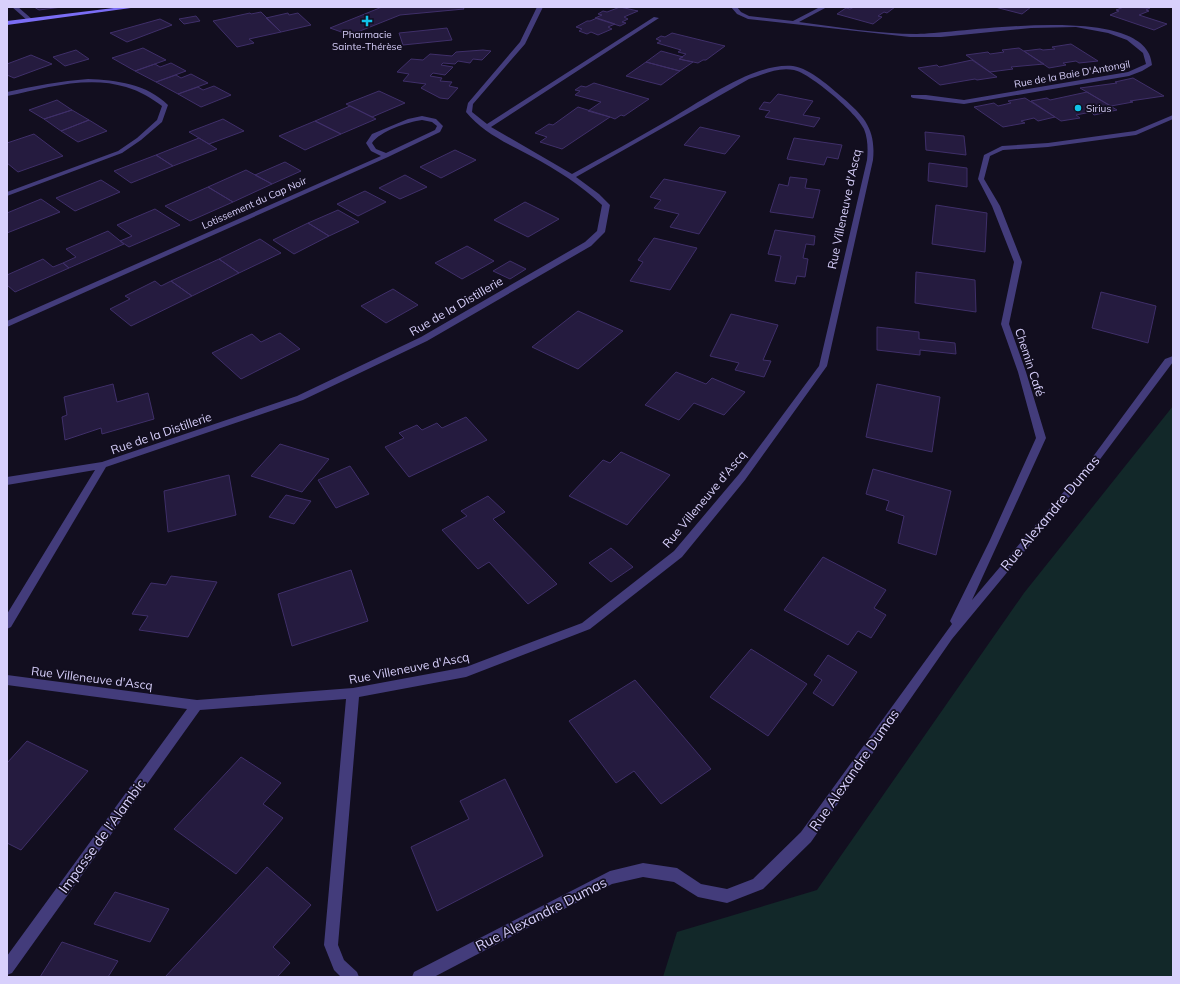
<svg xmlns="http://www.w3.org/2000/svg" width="1180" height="984" font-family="Mulish,sans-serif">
<rect width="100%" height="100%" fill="#120e1f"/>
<!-- green -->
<path fill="#122829" d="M1173,406V977H663L677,932L817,890L1024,593Z"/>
<!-- building -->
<path fill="#251b3f" stroke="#3f2f69" d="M34,7H62L39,10Z
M382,7H463L464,9L400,15L350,35L330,28Z
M620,7L638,11L624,17L628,19L622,22L626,23L620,26L595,18L602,15L598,14L603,11L607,12Z
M854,7H895L887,13L884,12L878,16L882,17L873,24L837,14L846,8L850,9Z
M995,7H1031L1022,14Z
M1124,7L1150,8L1146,10L1149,11L1139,15L1167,24L1154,30L1110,15L1119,11L1116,10Z
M261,12L281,32L249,39L254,43L237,47L213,21L250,13L251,14Z
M288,13L289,15L298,13L311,25L281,32L266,18Z
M196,16L200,21L184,24L179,19Z
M597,18L615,24L608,27L612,29L598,35L591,32L587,34L579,31L582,29L576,27L587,21H590Z
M160,19L172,25L127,42L110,33Z
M447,28L452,40L403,45L399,33Z
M672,33L725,46L706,60H703L698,63L679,59L686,54L678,52L681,50L657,43L661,41L656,39L661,36L665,37Z
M1071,44L1098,61L1079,63L1076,61L1063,63L1066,65L1049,68L1024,51L1040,49L1043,50L1055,49L1052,47Z
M143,48L166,60L135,71L112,58Z
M1019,48L1044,64L1011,67L1013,69L990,72L966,55L988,52L990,54L1004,52L1002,50Z
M76,50L89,59L65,66L53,57Z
M483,50L491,51L482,60L473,59L470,63L458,61L455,64L443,63L441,65L453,67L445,75L433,73L430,76L442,78L440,81L452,82L449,86L458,88L448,99L440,98L421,88L426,84L403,81L409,74L397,72L411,59L423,60L430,54L452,56L456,52Z
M661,51L683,57L679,59L693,62L680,71L646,62Z
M31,55L52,64L14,78L7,75V64Z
M972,60L997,77L977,80L975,79L940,85L918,68L937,65L939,67Z
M646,62L680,71L661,85L626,76Z
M171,63L186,71L156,82L135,71L155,64L160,67Z
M191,74L208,83L178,94L156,82L176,75L181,78Z
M1133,78L1164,96L1130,101L1133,102L1111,106L1080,88L1117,83L1115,82Z
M594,83L649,99L624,116L621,115L615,119L610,117L588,111L601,102L575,95L580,91L575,90L581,86L586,87Z
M214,86L231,95L201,107L178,94L198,87L203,90Z
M379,91L405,103L372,117L346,104Z
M1087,92L1117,110L1094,115L1091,112L1076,115L1080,118L1061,121L1031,101L1047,98L1050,100Z
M778,94L813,101L803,115L820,118L814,127L765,117L770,111L759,109L764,102L770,103Z
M1025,98L1055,117L1038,121L1034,118L1021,121L1025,123L1003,127L974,107L994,103L998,106L1011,103L1008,101Z
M57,100L72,110L44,119L29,110Z
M350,106L376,119L341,134L315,121Z
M578,107L610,117L562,149L540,142L547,137L535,133L549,124L553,125Z
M72,110L89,120L61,131L44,119Z
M223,119L244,131L209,144L189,132Z
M89,120L107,131L78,142L61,131Z
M315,121L341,134L305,150L279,136Z
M700,127L740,136L725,154L684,145Z
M925,132L964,136L966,155L926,150Z
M34,134L63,156L18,172L7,163V143Z
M199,138L217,149L173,166L156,155Z
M794,138L842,145L838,159L827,157L824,165L787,159Z
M455,150L476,160L441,178L420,167Z
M156,155L173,166L131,183L114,171Z
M285,162L301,171L272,184L255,175Z
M929,163L967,168V187L928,181Z
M246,170L272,184L233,202L208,187Z
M405,175L427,187L400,199L379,188Z
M790,177L807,179L805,188L820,190L813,218L770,212L779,184L788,186Z
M664,179L726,192L699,234L670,227L679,214L654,208L661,200L650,197Z
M101,180L120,192L75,211L56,198Z
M208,187L233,202L190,221L165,206Z
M365,191L386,202L358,216L337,204Z
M41,199L60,212L7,233V213Z
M525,202L559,219L528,237L494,220Z
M936,205L987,213L985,252L932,244Z
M155,209L180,225L129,247L120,241L132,236L117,225Z
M338,210L359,222L329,236L308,223Z
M308,223L329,236L294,254L273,240Z
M775,230L815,236L814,245L806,244L803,258L808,259L805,277L797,276L795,284L775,281L781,256L768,254Z
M108,231L124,244L69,268L63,263L76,257L66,249Z
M654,238L697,248L670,290L630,281L643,262L638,260Z
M260,239L281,253L239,273L219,259Z
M467,246L494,261L462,279L435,263Z
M43,259L53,267L63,263L69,268L15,292L7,285V275Z
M219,259L239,273L192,296L171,281Z
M510,261L526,269L510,279L493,271Z
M916,272L975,280L976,312L915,303Z
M155,281L161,286L171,281L192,296L131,326L110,309L130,299L125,296Z
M393,289L418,305L386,323L361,306Z
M1101,292L1156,306L1148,343L1092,328Z
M578,311L623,331L578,369L532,347Z
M731,314L778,325L763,360L771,361L764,377L735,370L739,363L710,356Z
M877,327L919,332V339L955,343L956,354L920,350V355L877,350Z
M280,333L300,349L241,379L212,353L252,334L261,342Z
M676,372L706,384L712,378L745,392L724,415L694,403L679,420L645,405Z
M113,384L117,402L148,393L154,419L102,434L101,428L65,440L62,417L67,415L64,397Z
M877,384L940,397L932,452L866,437Z
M466,417L487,440L409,477L385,447L404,438L399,433L417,425L422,430L437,423L442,428Z
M280,444L329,459L302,492L251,476Z
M621,452L670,475L627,525L569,496L603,460L610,463Z
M350,466L369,494L336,508L318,480Z
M873,469L951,491L936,555L898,543L904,516L886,510L889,501L866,494Z
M229,475L236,515L168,532L164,491Z
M286,495L311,501L294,524L269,517Z
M488,496L505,512L493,519L557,584L528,604L489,562L478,569L442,530L467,516L461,511Z
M611,548L633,567L611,582L589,563Z
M823,557L886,590L874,608L886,615L871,638L858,631L848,645L784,610Z
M351,570L368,621L292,646L278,594Z
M171,576L217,582L188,637L139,630L148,616L132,614L151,583L166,585Z
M751,649L807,684L768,736L710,697Z
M828,655L857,672L833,706L813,693L822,680L814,675Z
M635,680L711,769L661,804L634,771L616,783L569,721Z
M27,741L88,771L21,850L7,843V763Z
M241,757L281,783L263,804L283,818L236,874L174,829Z
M505,779L543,856L437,911L411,847L469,819L460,801Z
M267,867L311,905L273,947L290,963L277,977H165Z
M115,892L169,909L150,942L94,924Z
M62,942L118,961L108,977H40Z"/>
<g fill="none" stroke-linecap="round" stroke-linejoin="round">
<!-- minor -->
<path fill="#433c7b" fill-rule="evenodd" d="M12,7H18L33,20L28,21Z
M537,7H543L525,44L473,104L472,112L487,124L654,17L659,18L491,127L572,174C605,156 639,137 672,118C703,100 756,62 793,66C811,69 830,87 843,98C865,117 876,130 873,160L827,366L745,480L682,557L590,629L466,677L359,697L338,945L344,960L357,972L359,977H341L334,970L324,945L346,699L200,710L12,973L7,975V956L187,709L7,685V675L197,700L353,688L466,667L582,623L674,551L739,474L819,366L867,160C868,150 868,139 864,129C858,114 810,73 794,70C778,67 764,74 749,79L576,177L599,194L610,205L605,232L591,246L427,341L303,400L106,467L11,627L7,629V614L95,470L7,485V477L102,462L297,396L421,337L585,242L597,231L602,205C581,185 557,170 531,156C508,144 482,132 466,112L468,103L520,42Z
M731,7H737L741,12L749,16L793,21L820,7H827L799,22C838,27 878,34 917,34C959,34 1148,0 1152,65L1142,71L1129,76L964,104L913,98L911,97V95H926L964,100L1128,72L1146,64L1143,53L1127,40L1108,33L1076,27L1031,28L941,37H910L748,19L737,14Z
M88,79C116,80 147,84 168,105L162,122L141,140L122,153L7,196V192L118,151L137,138L157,120L162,106C151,98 140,91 126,87C88,75 45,88 7,96V92C34,86 61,81 88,79Z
M1173,115V119L1136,135L1048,147L1003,150L990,156L984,179L1000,206L1022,262L1009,324L1026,372L1046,438L972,600L1089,462L1165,359L1173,356V362L1095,466L952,639L811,842L763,889L727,903L698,897L674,882L643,877L612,884L434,977H412L414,972L610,871L643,863L677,868L701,884L727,889L753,879L801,832L952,624L950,621L990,540L1036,438L1018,372L1001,324L1014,262L992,206L978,179L984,155L1002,146L1048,143L1135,131Z
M422,116L436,119L443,126L440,132L388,157L7,327V321L381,156L371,151L366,143L372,134L408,119ZM422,120L432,122L437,126L435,130L386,153L376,149L372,143C380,131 408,122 422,120Z"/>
<!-- secondary -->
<path fill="#7b6df5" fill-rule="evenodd" d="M122,7H138L7,25V21Z"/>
</g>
<!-- markers -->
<g fill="#10c2e8" stroke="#120e1f" stroke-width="1.5">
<path d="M365 15h4v4h4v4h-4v4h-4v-4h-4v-4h4z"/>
<circle cx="1078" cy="108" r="4"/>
</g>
<g text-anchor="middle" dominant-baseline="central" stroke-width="3.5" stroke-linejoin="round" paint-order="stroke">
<!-- far-poi labels -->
<g font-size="10" fill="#d8d0fc" stroke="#120e1f">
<text x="367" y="34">Pharmacie<tspan x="367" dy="12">Sainte-Thérèse</tspan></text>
<text x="1086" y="108" text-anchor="start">Sirius</text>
</g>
<!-- far-street labels -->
<g font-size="10" fill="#d8d0fc" stroke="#120e1f">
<text transform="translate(1072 74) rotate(-10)">Rue de la Baie D'Antongil</text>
<text transform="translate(254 203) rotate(-24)">Lotissement du Cap Noir</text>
</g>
<!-- street labels -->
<g font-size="12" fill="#d8d0fc" stroke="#120e1f">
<text transform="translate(844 209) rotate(-78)">Rue Villeneuve d'Ascq</text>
<text transform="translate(456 306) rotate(-30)">Rue de la Distillerie</text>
<text transform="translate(1030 362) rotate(72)">Chemin Café</text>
<text transform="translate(161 433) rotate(-19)">Rue de la Distillerie</text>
<text transform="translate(704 499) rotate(-50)">Rue Villeneuve d'Ascq</text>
<text transform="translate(409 668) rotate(-11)">Rue Villeneuve d'Ascq</text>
<text transform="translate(92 678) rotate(7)">Rue Villeneuve d'Ascq</text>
</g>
<!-- near-street labels -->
<g font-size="14" fill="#d8d0fc" stroke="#120e1f">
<text transform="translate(1050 513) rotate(-50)">Rue Alexandre Dumas</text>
<text transform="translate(854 770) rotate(-55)">Rue Alexandre Dumas</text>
<text transform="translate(102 836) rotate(-54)">Impasse de l'Alambic</text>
<text transform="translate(541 914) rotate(-27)">Rue Alexandre Dumas</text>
</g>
</g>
<!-- border -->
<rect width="1180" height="984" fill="none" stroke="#d8d0fc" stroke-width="16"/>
</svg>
